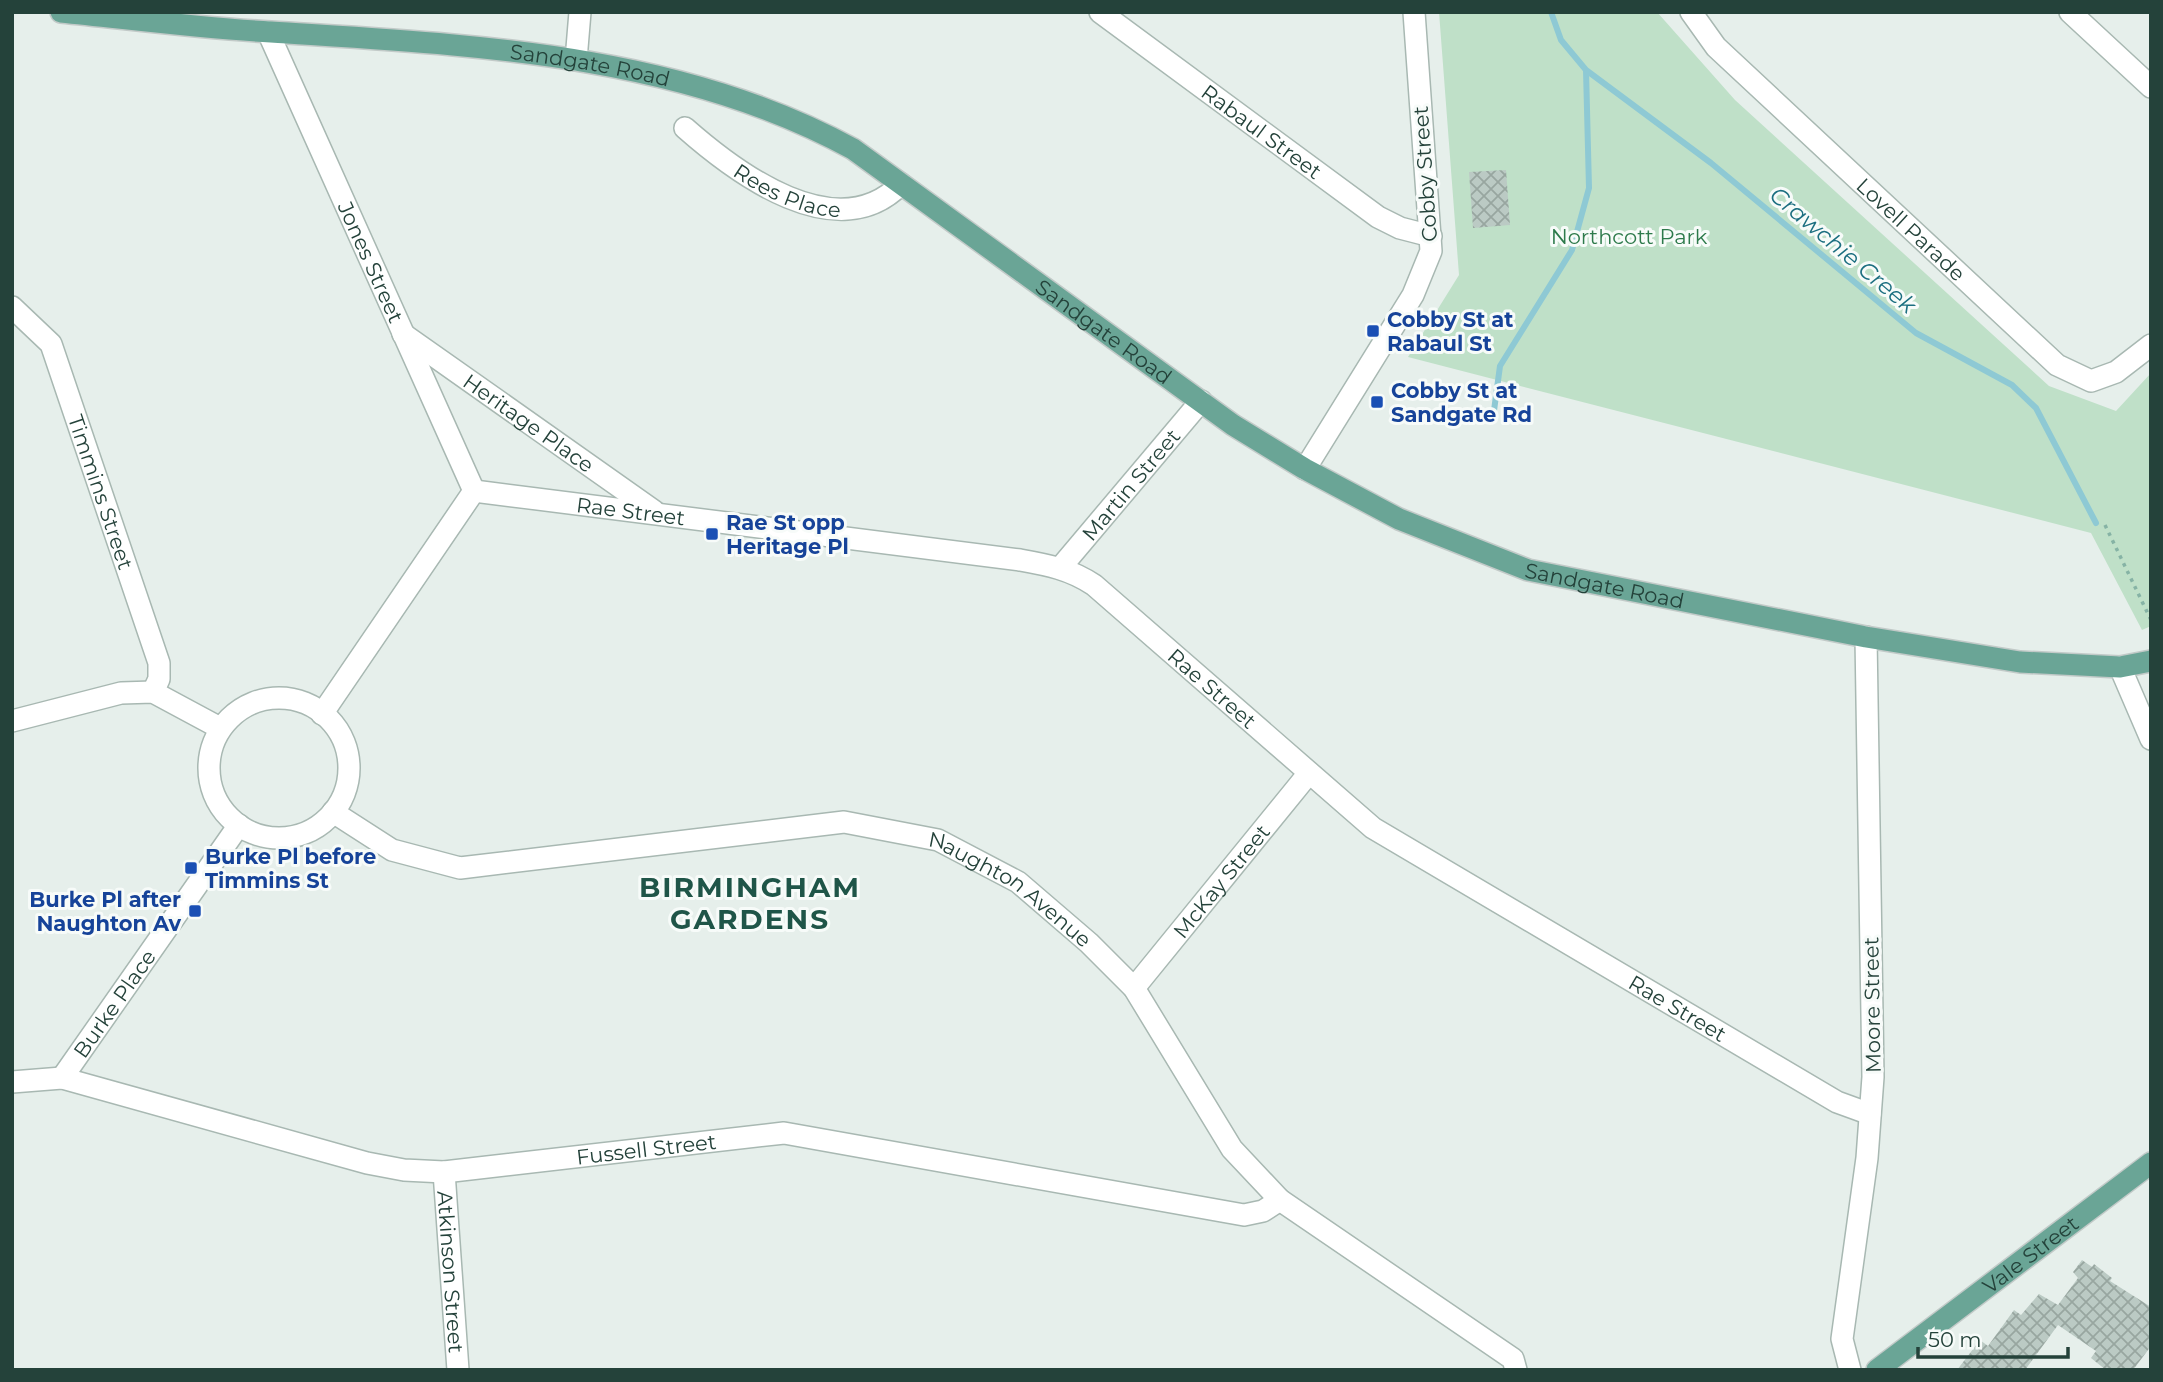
<svg xmlns="http://www.w3.org/2000/svg" width="2163" height="1382" font-family="Montserrat,sans-serif">
<defs>
<pattern id="building-cross-hatch" width="8" height="8" patternUnits="userSpaceOnUse" patternTransform="scale(1.75)"><rect width="8" height="8" fill="#bbcac4"/><path d="M0 0l8 8M0 8l8-8" fill="none" stroke="#98a6a0"/></pattern>
</defs>
<rect width="100%" height="100%" fill="#e6efeb"/>
<!-- park -->
<path fill="#bfe0c8" d="M1439,12H1657L1735,100L2049,386L2116,411L2151,373V626L2142,630L2091,533L1408,357L1459,275Z"/>
<g fill="none" stroke-linecap="round" stroke-linejoin="round">
<!-- stream -->
<path stroke="#8ec9d4" stroke-width="6" d="M1551,12L1561,40L1586,70L1711,163L1916,333L2012,385L2036,408L2096,523
M1493,418L1500,366L1572,250L1589,188L1586,70"/>
</g>
<!-- building -->
<path fill="url(#building-cross-hatch)" d="M1506,170L1510,225L1473,228L1469,172Z
M2082,1260L2092,1267L2094,1264L2112,1278L2110,1281L2151,1307V1346L2133,1370H2106L2091,1358L2096,1351L2058,1325L2025,1370H1957L1980,1340L1988,1346L2014,1310L2021,1315L2039,1294L2058,1305L2078,1278L2073,1272Z"/>
<g fill="none" stroke-linecap="round" stroke-linejoin="round">
<!-- minor casing -->
<g stroke="#a8b8b2" stroke-width="24">
<g id="minor">
<path id="s1" d="M1100,12L1378,217L1400,228L1431,236"/>
<path id="s2" d="M1691,12L1716,47L2057,365L2091,381L2116,372L2151,345"/>
<path d="M2070,12L2151,87"/>
<path id="s3" d="M268,32L474,491"/>
<path d="M576,60L580,12"/>
<path id="s4" d="M685,128C736,173 837,249 901,184"/>
<path id="s5" d="M12,307L51,344L159,663V679L153,692"/>
<path id="s6" d="M403,334L654,511"/>
<path d="M1305,469L1413,295L1431,251L1414,12"/>
<path id="s7" d="M474,491L1020,560C1048,565 1070,569 1094,585L1373,828L1837,1102L1870,1114"/>
<path id="s8" d="M1061,567L1201,401"/>
<path d="M2120,667L2151,739"/>
<circle cx="279" cy="768" r="70"/>
<path d="M322,714L474,491"/>
<path d="M12,721L121,693L153,692L220,728"/>
<path id="s9" d="M333,812L392,850L460,868L844,822L938,840L1018,882L1089,943L1134,988L1232,1149L1280,1200L1513,1359L1516,1370"/>
<path id="s10" d="M1134,988L1309,773"/>
<path id="s11" d="M62,1078L239,825"/>
<path id="s12" d="M12,1082L62,1078L367,1163L404,1170L444,1172L784,1133L1244,1215L1263,1211L1280,1200"/>
<path id="s13" d="M444,1172L458,1370"/>
<path d="M1850,1370L1842,1339L1867,1158L1873,1077L1866,637"/>
</g>
</g>
<!-- major casing -->
<g stroke="#c2cac8" stroke-width="24">
<g id="major">
<path id="s14" d="M61,12C131,19 201,28 271,32C468,45 676,52 853,149L1233,425L1305,469L1399,519L1528,570L1866,637L2020,662L2120,667L2151,661"/>
<path id="s15" d="M1877,1370L2151,1163"/>
</g>
</g>
<!-- path -->
<path stroke="#86b3a5" stroke-width="3.5" stroke-dasharray="3.5 5" stroke-linecap="butt" d="M2105,525L2151,620"/>
<!-- minor -->
<use href="#minor" stroke="#fff" stroke-width="21"/>
<!-- major -->
<use href="#major" stroke="#6aa596" stroke-width="21"/>
</g>
<!-- markers -->
<g fill="#1a4fb4" stroke="#f7fbf9" stroke-width="2.5">
<rect x="1366" y="324" width="14" height="14" rx="3.5"/>
<rect x="1370" y="395" width="14" height="14" rx="3.5"/>
<rect x="705" y="527" width="14" height="14" rx="3.5"/>
<rect x="184" y="861" width="14" height="14" rx="3.5"/>
<rect x="188" y="904" width="14" height="14" rx="3.5"/>
</g>
<g text-anchor="middle" dominant-baseline="central" stroke-width="6" stroke-linejoin="round" paint-order="stroke">
<!-- street labels -->
<g font-size="21" fill="#24423a" stroke="#f7fbf9">
<text stroke="none"><textPath href="#s14" startOffset="532">Sandgate Road</textPath></text>
<text stroke="none"><textPath href="#s1" startOffset="201">Rabaul Street</textPath></text>
<text transform="translate(1425 174) rotate(-94)">Cobby Street</text>
<text stroke="none"><textPath href="#s4" startOffset="122">Rees Place</textPath></text>
<text stroke="none"><textPath href="#s2" startOffset="310">Lovell Parade</textPath></text>
<text stroke="none"><textPath href="#s3" startOffset="252">Jones Street</textPath></text>
<text stroke="none"><textPath href="#s14" startOffset="1120">Sandgate Road</textPath></text>
<text stroke="none"><textPath href="#s6" startOffset="154">Heritage Place</textPath></text>
<text stroke="none"><textPath href="#s8" startOffset="108">Martin Street</textPath></text>
<text stroke="none"><textPath href="#s5" startOffset="210">Timmins Street</textPath></text>
<text stroke="none"><textPath href="#s7" startOffset="158">Rae Street</textPath></text>
<text stroke="none"><textPath href="#s14" startOffset="1687">Sandgate Road</textPath></text>
<text stroke="none"><textPath href="#s7" startOffset="786">Rae Street</textPath></text>
<text stroke="none"><textPath href="#s10" startOffset="138">McKay Street</textPath></text>
<text stroke="none"><textPath href="#s9" startOffset="710">Naughton Avenue</textPath></text>
<text stroke="none"><textPath href="#s11" startOffset="91">Burke Place</textPath></text>
<text transform="translate(1872 1005) rotate(-91)">Moore Street</text>
<text stroke="none"><textPath href="#s7" startOffset="1353">Rae Street</textPath></text>
<text stroke="none"><textPath href="#s12" startOffset="648">Fussell Street</textPath></text>
<text stroke="none"><textPath href="#s15" startOffset="192">Vale Street</textPath></text>
<text stroke="none"><textPath href="#s13" startOffset="100">Atkinson Street</textPath></text>
</g>
<!-- park labels -->
<g font-size="21" fill="#2d7a4b" stroke="#f7fbf9">
<text x="1629" y="236">Northcott Park</text>
</g>
<!-- transit labels -->
<g font-size="21" font-weight="bold" fill="#164399" stroke="#f7fbf9" text-anchor="start">
<text x="1387" y="319">Cobby St at<tspan x="1387" dy="24">Rabaul St</tspan></text>
<text x="1391" y="390">Cobby St at<tspan x="1391" dy="24">Sandgate Rd</tspan></text>
<text x="726" y="522">Rae St opp<tspan x="726" dy="24">Heritage Pl</tspan></text>
<text x="205" y="856">Burke Pl before<tspan x="205" dy="24">Timmins St</tspan></text>
<text x="181" y="899" text-anchor="end">Burke Pl after<tspan x="181" dy="24">Naughton Av</tspan></text>
</g>
<!-- water labels -->
<g font-size="23" font-style="italic" fill="#1c6f80" stroke="#f7fbf9">
<text transform="translate(1843 250) rotate(40)">Crawchie Creek</text>
</g>
<!-- district labels -->
<g font-size="28" font-weight="bold" letter-spacing="2" fill="#1f5548" stroke="#f7fbf9">
<text x="750" y="887">BIRMINGHAM<tspan x="750" dy="32">GARDENS</tspan></text>
</g>
</g>
<!-- border -->
<rect width="2163" height="1382" fill="none" stroke="#24423a" stroke-width="28"/>
<!-- scale -->
<path d="M1918 1347v10h150v-10" fill="none" stroke="#24423a" stroke-width="3.5"/>
<text x="1928" y="1347" font-size="21" fill="#24423a" stroke="#f7fbf9" stroke-width="5" paint-order="stroke">50 m</text>
</svg>
